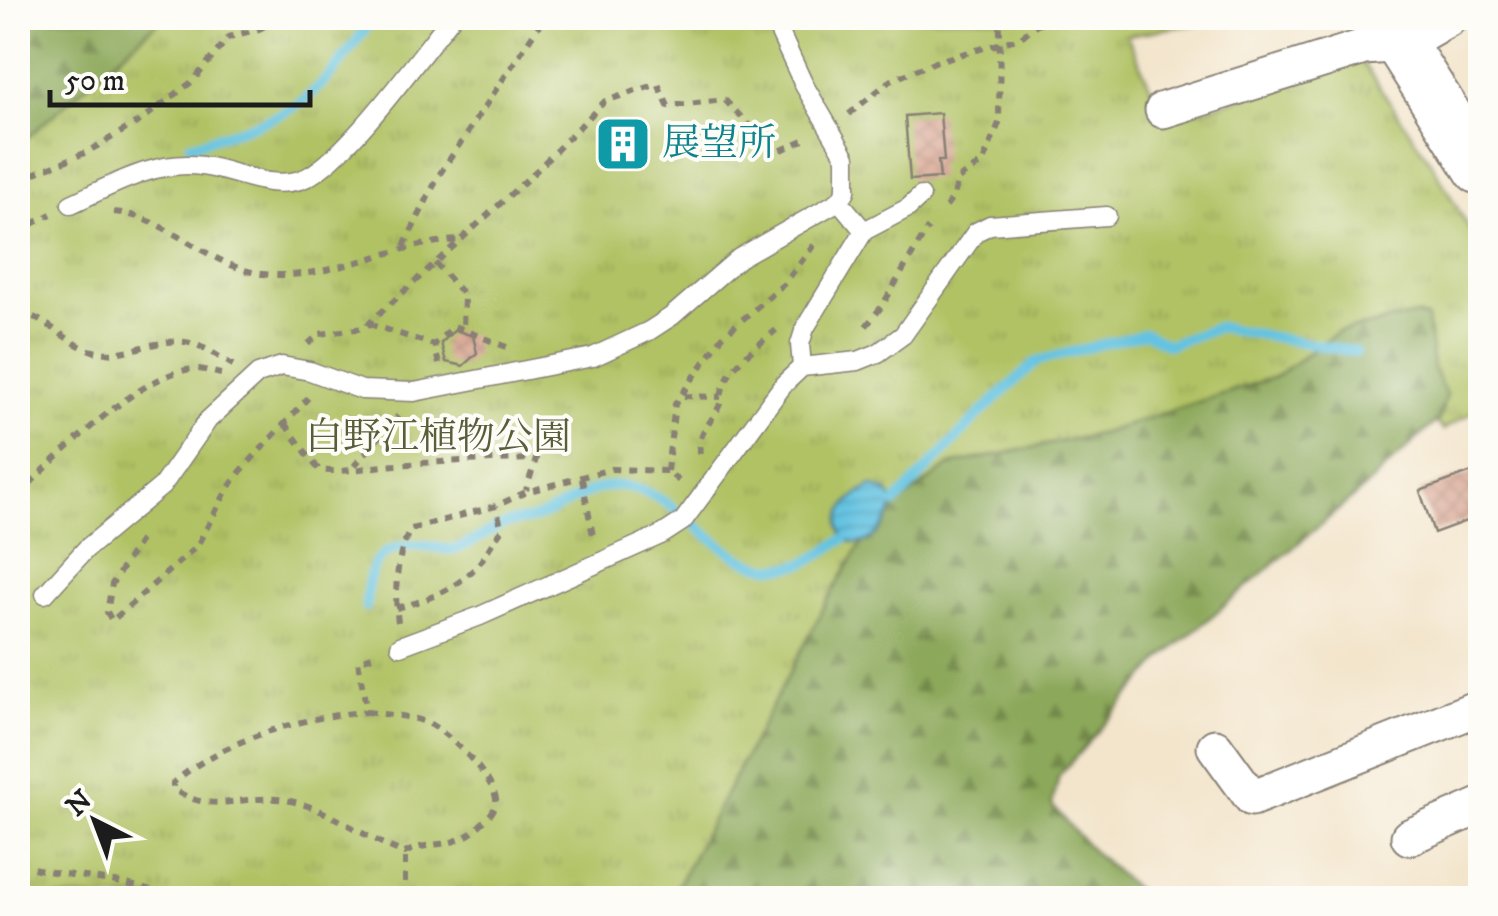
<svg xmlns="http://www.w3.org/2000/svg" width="1498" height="916" font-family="'IM FELL DW Pica','Noto Serif JP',serif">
<defs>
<pattern id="grass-tufts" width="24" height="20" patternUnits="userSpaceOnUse" patternTransform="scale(2.5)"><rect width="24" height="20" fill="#b1c265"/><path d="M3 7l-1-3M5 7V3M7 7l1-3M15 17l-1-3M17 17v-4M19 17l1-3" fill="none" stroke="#98a657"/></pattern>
<pattern id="forest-firs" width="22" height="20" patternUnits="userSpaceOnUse" patternTransform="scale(2.5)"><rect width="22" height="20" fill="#8ca85a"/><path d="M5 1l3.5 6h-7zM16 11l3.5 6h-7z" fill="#72884a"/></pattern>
<pattern id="water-rules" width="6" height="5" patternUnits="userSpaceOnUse" patternTransform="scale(2.5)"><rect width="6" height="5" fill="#64c3e2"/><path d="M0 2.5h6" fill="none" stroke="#56a7c1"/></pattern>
<pattern id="building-cross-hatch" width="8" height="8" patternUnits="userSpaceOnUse" patternTransform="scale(2.5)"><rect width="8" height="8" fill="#d9a794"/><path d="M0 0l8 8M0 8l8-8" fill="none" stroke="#ba8f7f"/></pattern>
</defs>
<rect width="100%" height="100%" fill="#fdfcf7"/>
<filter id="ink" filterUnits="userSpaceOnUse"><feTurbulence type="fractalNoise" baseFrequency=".01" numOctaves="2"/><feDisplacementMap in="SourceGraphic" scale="20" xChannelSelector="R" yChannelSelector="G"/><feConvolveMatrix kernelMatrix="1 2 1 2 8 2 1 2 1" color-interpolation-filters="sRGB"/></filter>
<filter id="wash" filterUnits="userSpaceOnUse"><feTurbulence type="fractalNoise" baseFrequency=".0048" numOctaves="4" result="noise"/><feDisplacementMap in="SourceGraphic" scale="40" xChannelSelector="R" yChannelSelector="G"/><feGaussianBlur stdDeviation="2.25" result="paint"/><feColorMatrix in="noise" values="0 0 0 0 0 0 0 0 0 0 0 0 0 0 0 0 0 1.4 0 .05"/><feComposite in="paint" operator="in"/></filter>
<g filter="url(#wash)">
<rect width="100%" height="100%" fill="#f3e5cc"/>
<!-- grass -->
<path fill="url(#grass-tufts)" stroke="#666f40" stroke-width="2.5" d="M162,18H1215L1209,22L1127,35L1166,121L1361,60L1432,164L1480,248V407L1443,430L1381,354L1338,332L1275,377L1103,433L950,465L875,521L830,596L671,898H18V146Z"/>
<!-- forest -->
<path fill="url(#forest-firs)" stroke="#54623b" stroke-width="2.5" d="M18,18H162L18,146Z
M1415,315L1427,318L1433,368L1446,394L1440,418L1363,489L1163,657L1059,776L1052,805L1090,849L1146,898H671L830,596L875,521L950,465L1103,433L1275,377L1338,332Z"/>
<!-- water -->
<path fill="url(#water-rules)" stroke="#40707f" stroke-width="2.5" d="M873,486L887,492L895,503C863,587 801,518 873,486Z"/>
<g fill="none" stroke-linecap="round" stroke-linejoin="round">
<!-- stream -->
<path stroke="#64c3e2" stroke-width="10" d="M190,145C221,135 276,121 301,102C330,81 353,46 373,18
M895,503L981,413L1037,361L1145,333L1168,345L1218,327L1356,352
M506,524C516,520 526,521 536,518C563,509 592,483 622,486C688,492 727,585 797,565C814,561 829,548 844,539
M366,607C367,565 378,542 425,546C436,547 446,551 456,549C471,545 485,533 498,527"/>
</g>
<g id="blocks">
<!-- building -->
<path fill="url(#building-cross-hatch)" d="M940,113L944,161H938L940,178L910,180L905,116Z
M455,330L473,336L477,353L463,366L446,362L441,343Z
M1480,469V516L1434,533L1420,491Z"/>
</g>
</g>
<g filter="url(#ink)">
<use href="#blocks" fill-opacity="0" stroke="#888074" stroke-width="2.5"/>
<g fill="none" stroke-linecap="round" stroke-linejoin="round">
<!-- lane casing -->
<g stroke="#888074" stroke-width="21">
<path id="lane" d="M71,204C113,185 154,160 202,166C235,170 267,190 300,180C340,169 421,54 451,18
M864,231L908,208L921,196
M802,367L800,344L805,328L864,231L839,201
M45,594L86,549L162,486L208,420L258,374L282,366L310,371L362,390L414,392L593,357L649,331L672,316L739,258L839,201L846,191V157L804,85L773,18
M400,646L480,616L663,534L683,521L784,384L802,367L858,361L878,353L903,335L976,232L990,225L1107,216"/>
</g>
<!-- street casing -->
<g stroke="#888074" stroke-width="39">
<path id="street" d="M1163,110L1364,47L1403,44L1449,18
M1215,747L1252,798L1480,707
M1409,837L1480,806"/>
</g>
<!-- secondary casing -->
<g stroke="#888074" stroke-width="54">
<path id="secondary" d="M1384,18L1480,169"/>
</g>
<!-- path -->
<path stroke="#888074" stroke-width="6" stroke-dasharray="8 8" stroke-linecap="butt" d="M849,114L890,81L937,61L1020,38L1037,24L1058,18
M18,180L87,152L140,121L193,81L229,37L259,29L280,18
M946,207L954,196L958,179L983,162L999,123L1000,18
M114,212C168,217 211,268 263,274C329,282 392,243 459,240
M18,232L51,214
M404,246L439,175L544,18
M435,263L464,295L463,329
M18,313C47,316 64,343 93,351C124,359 154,338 185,342C202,344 218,357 233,365
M369,324L434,345
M866,326L882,306L928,228
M308,344L320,334L364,328L536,171L605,101L658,84L668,106L725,100L775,153L808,138
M439,364L434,345L454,326L509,348
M684,396L721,397
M285,424L319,470C343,474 372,466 396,465C443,461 490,460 536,459L526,490
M700,454C697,431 712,424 720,404C722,399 721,393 723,388C732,362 756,348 776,330
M354,466L398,416
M667,471L675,404L722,337L785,283L814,245
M582,479L594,541
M18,495C57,458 142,369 197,369C205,369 214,373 221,374
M140,540L112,584L107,612L112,621L197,546L227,490L241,471L308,398
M396,608C425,601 453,591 474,569C486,557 491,542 502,530L496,506
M398,622C394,595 396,552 411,529L496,506L526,492L611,469L667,471L683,484
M367,712C386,715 410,715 428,723C447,732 500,782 496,804C494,813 483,822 477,828C452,851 430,839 405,853C362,838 331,808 285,800C242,793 211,817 173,788V783C223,740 302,716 367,712L358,661L378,654
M18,864C68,879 121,876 169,898
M405,898V853"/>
<!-- lane -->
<use href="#lane" stroke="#fff" stroke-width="18"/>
<!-- street -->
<use href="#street" stroke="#fff" stroke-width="35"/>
<!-- secondary -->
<use href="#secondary" stroke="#fff" stroke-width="50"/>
</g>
</g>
<!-- icons -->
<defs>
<g id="building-square" transform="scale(2.875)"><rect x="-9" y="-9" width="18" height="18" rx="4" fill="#0f9aa8" stroke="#fdfcf7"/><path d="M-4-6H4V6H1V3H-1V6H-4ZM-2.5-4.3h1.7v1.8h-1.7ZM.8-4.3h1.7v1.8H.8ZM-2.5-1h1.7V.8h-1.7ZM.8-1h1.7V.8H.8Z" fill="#fff"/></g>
</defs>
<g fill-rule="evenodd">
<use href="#building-square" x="623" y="144"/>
</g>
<g text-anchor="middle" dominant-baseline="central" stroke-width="8" stroke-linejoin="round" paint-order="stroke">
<!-- culture labels -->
<g font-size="38" fill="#0d838f" stroke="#fdfcf7" text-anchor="start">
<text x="662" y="144">展望所</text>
</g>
<!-- park labels -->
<g font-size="38" fill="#585e39" stroke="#fdfcf7">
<text x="438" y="438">白野江植物公園</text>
</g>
</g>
<!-- margin -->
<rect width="1498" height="916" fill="none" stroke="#fdfcf7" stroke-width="60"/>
<!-- north arrow -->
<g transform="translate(95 821) rotate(318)" stroke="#fdfcf7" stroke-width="8" paint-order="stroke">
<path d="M0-8L18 38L0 25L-18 38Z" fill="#1c1c1c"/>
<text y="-15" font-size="28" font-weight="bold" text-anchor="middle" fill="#1c1c1c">N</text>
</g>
<!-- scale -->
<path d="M50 90v15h260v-15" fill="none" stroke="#1c1c1c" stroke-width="5"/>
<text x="65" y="90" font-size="30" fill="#1c1c1c" stroke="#fdfcf7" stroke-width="8" paint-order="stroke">50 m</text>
</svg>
